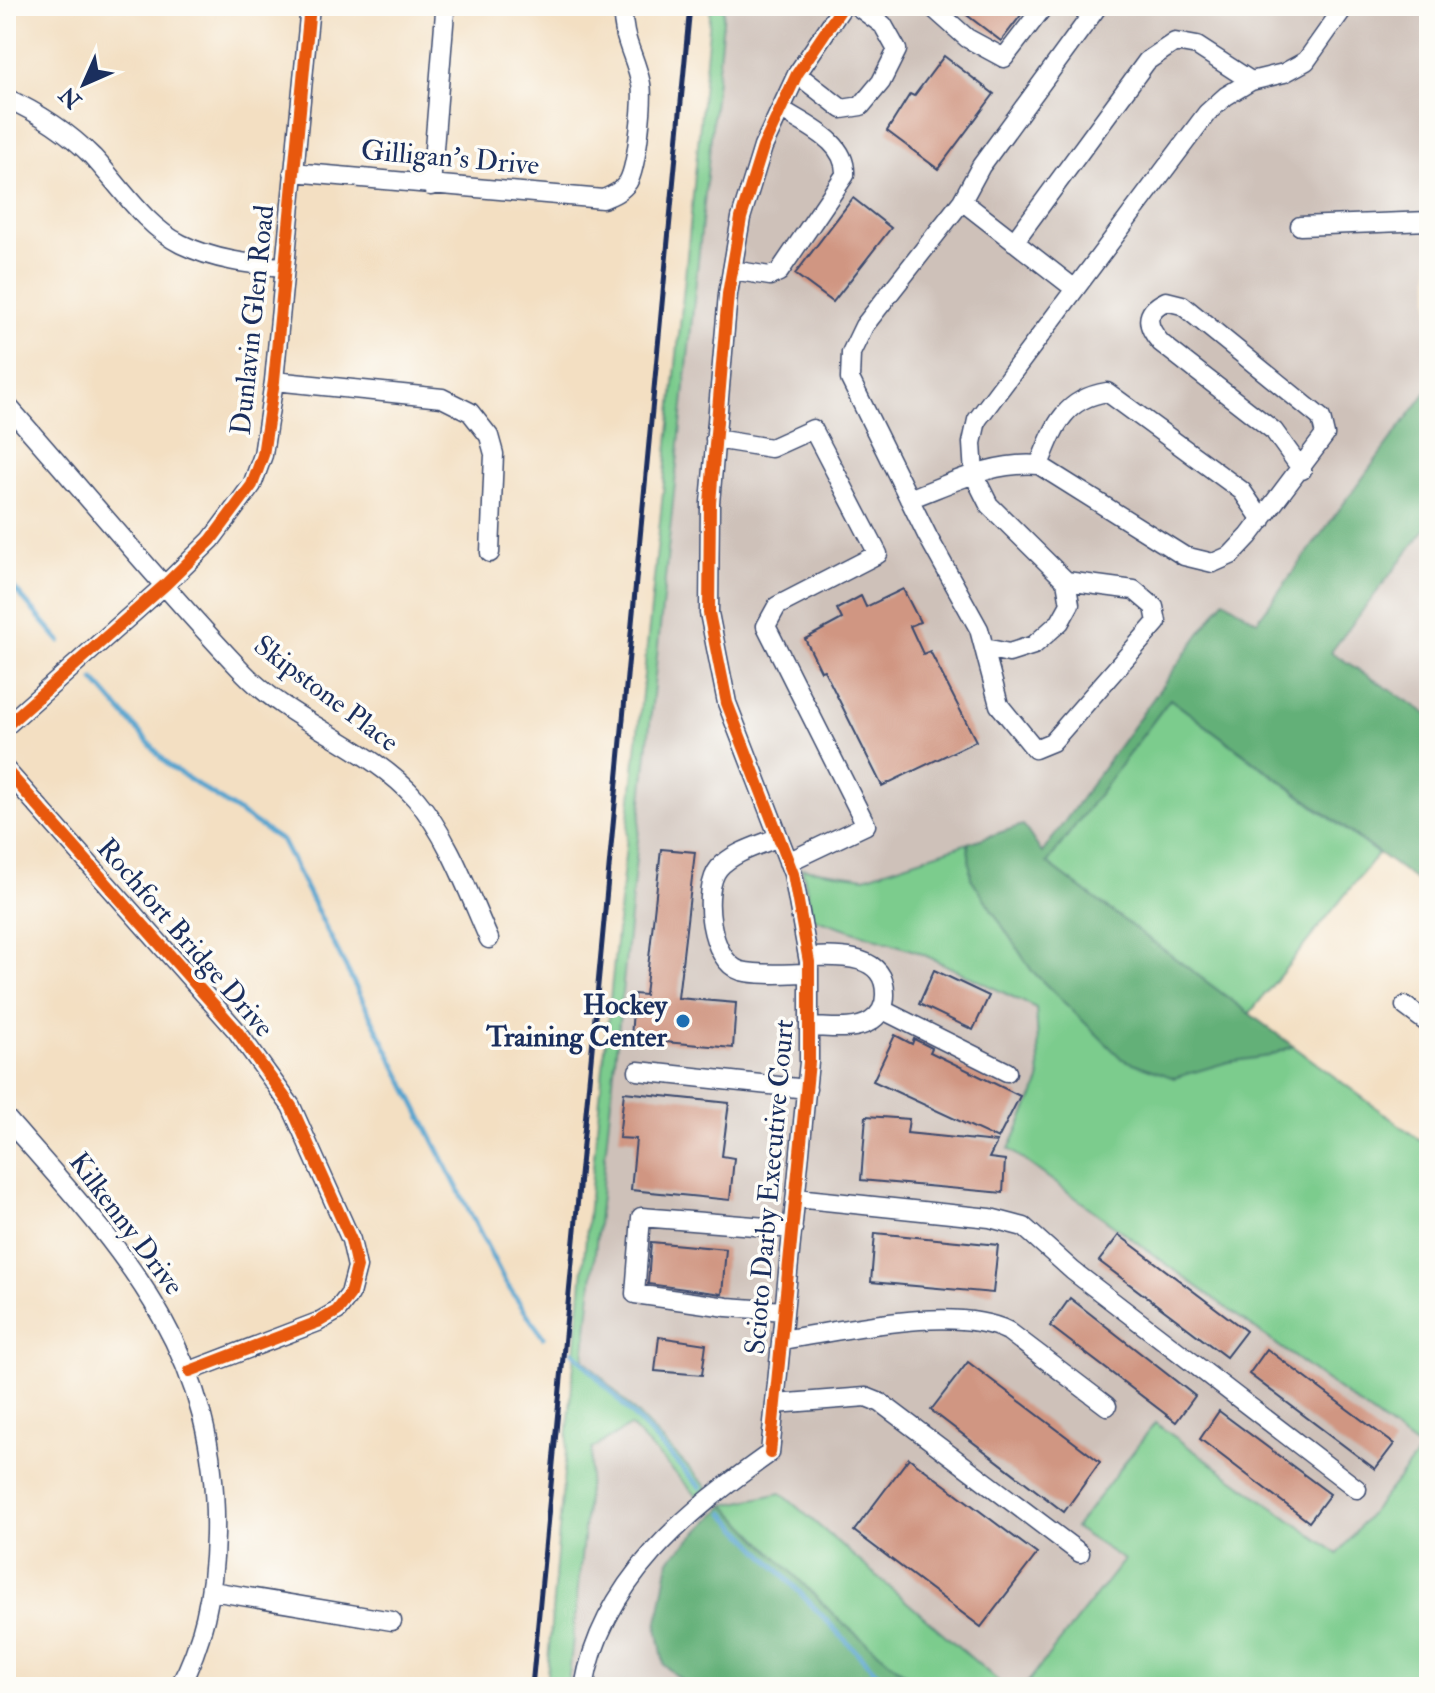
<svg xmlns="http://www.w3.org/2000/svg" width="1435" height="1693" font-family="'IM FELL Double Pica',serif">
<rect width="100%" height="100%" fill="#fdfcf7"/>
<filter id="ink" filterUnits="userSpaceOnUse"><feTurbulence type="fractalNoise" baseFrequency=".0125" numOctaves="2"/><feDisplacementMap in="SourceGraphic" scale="16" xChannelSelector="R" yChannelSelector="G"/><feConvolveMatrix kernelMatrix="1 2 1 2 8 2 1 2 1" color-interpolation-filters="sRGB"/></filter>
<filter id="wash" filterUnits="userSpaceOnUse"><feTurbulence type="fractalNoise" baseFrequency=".006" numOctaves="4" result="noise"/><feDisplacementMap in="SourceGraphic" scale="32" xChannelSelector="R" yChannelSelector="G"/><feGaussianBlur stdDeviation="1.8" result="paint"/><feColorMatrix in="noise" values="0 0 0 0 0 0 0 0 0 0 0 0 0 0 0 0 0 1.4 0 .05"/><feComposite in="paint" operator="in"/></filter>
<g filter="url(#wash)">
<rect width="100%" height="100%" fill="#f3dfc2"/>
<!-- industrial -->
<path fill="#cec1b9" d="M722,6H1429V388L1256,622L1223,600L1041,854L1023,825L865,877L803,868L813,918L918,952L1036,1008L1040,1081L1009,1150L1421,1450L1339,1555L1075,1528L1124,1560L1024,1687H1005L781,1493L725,1505L669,1561L657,1627L664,1665L690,1687H568L592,1449L630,1425L697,1496L708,1488L584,1359Z
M1429,524V715L1331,653Z"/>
<!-- green -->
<path fill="#7bcc8d" stroke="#4b7e76" stroke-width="2" d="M711,6H722L724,11L584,1359L708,1488L697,1496L630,1426L592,1449L568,1687H546C590,1126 660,567 711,6Z
M1170,699L1378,854L1249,1014L1047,863Z
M968,843L971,878L1032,970L1122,1059C1180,1061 1238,1069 1293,1046L1429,1147V1662L1410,1687H1024L1124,1560L1075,1528L1155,1423L1338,1554L1421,1450L1009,1149L1040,1081L1036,1008L918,952L813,918L802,868L865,877Z
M781,1493L1005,1687H921L839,1620L725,1505Z"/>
<!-- forest -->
<path fill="#64b078" stroke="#40706b" stroke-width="2" d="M1429,388V524L1331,652L1429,715V890L1170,699L1047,863L1293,1046L1269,1056L1228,1062L1174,1078L1122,1059L1032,971L971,878L968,843L1023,825L1042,853L1224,600L1257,621Z
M725,1505L839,1620L921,1687H690L664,1665L657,1627L669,1560Z"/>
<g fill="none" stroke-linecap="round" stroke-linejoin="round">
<!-- stream -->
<path stroke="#54a3ce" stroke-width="5" d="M6,579L60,641
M94,680L168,765L282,841L505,1282L543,1337
M573,1351L700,1487
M724,1513L890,1687"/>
</g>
<g id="blocks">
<!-- building -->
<path fill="#d09682" d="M955,6H1028L1001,41Z
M944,56L994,94L938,169L887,131L910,94L914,96Z
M853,198L891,228L833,302L795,274Z
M903,589L920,622L910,626L923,654L930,651L976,741L882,786L824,670L821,671L805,639L842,619L837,609L861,596L866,607Z
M661,849L695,852L678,998L736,1003L733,1048L631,1039L634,994L645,995Z
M934,970L989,996L973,1030L919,1004Z
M895,1035L912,1044L914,1039L932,1048L930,1052L1020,1096L998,1139L873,1081Z
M624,1092L729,1103L722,1156L734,1158L730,1200L631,1190L636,1139L619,1138Z
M866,1116L909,1119L907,1133L997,1142L989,1158L1005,1160L1003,1193L861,1180Z
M875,1233L998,1245L993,1293L871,1282Z
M1119,1235L1246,1331L1226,1357L1099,1261Z
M651,1242L726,1249L722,1294L648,1284Z
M1070,1298L1195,1396L1176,1422L1050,1326Z
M659,1337L706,1344L702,1375L655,1371Z
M1267,1349L1394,1444L1375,1469L1249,1374Z
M968,1362L1100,1462L1064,1512L931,1410Z
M1219,1411L1330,1494L1309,1522L1200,1439Z
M909,1458L1037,1554L981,1627L854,1531Z"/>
</g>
</g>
<g filter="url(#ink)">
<use href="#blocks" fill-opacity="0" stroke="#3b496d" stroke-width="2"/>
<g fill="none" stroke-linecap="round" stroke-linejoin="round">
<!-- minor casing -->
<g stroke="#3b496d" stroke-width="21">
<path id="minor" d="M931,6L967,38L1004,58L1044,6
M1098,6L981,166L962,201L864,326L851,353L850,379L928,537L979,629L999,705L1035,749L1052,742L1157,622L1154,607L1134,590L1066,581L989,505L974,475L972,443L977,420L1207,113L1226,96L1251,81L1284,73L1306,61L1345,6
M797,74L842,109L861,106L881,82L897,50L883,25L857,6
M6,98C37,112 68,132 93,157C120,186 145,226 181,244C214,260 248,264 283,267
M293,172L603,199C613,195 622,191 628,182C637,167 644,100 641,84C635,54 621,39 623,6
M431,186L445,12
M962,201L1075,289
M1300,226L1429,221
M1014,242L1147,61L1175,42L1197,46L1251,81
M732,270L770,276L779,272L845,175C847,141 806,126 781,109
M274,381L442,398L470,412L489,436L494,454L490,553
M6,404C85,493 162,587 244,673C292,723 371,747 416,799C449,838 468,892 489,939
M715,439L771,448L813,429L878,554L777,606L766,626L866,825L788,862
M1039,465C1054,428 1063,399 1107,392L1242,491L1262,520
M909,499C952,483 993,461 1039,465L1184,556L1213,563L1231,555L1249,536L1325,435L1321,418L1182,305L1166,301C1143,312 1146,326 1161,343L1274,431L1302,470
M985,648L1009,653L1034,645L1060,622L1070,604L1066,581
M6,726L166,584L211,540L252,485L263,455L274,381L310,6
M6,770L236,1030L291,1106L351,1240L357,1267L350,1294L337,1311L318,1322L190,1371
M779,837C760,845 733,852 719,868C701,889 710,962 741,971C762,976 788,973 809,973
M808,957C838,956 886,953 885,995C885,1006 880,1015 871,1021C854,1032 828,1027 809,1027
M1405,1006L1429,1024
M883,1010L1007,1072
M638,1071L807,1089
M6,1118C121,1249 219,1349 215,1535C214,1588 205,1640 179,1687
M796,1198L990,1218L1024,1227L1073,1271L1357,1489
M784,1311L727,1307L635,1294L641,1217L793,1229
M781,1340C843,1331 953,1304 1008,1331L1107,1406
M775,1404L866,1397L881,1403L1080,1553
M212,1591L392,1621
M584,1687C602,1581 687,1512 770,1453L809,1062V962L793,874L727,703L709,613L710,503L728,294L741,218L763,147L797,74L843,6"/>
</g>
<!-- minor -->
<use href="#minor" stroke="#fff" stroke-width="18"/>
<!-- rail -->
<path stroke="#1b2f5e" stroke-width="5" d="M532,1687L690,6"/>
<!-- cycleway casing -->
<g stroke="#fdfcf7" stroke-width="17">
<path id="cycleway" d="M6,726L166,584L211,540L252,485L263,455L274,381L310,6
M6,770L236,1030L291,1106L351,1240L357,1267L350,1294L337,1311L318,1322L190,1371
M770,1453L809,1062V962L793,874L727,703L709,613L710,503L728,294L741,218L763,147L797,74L843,6"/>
</g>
<!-- cycleway -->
<use href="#cycleway" stroke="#e8590c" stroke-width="12"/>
</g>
</g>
<!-- markers -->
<circle fill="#1f6fb2" stroke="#fdfcf7" stroke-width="3" cx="683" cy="1021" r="8"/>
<g text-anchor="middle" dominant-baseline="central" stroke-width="7" stroke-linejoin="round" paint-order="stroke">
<!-- street labels -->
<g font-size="28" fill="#1b2f5e" stroke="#fdfcf7">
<text transform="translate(450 158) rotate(5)">Gilligan's Drive</text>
<text transform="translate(253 320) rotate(-84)">Dunlavin Glen Road</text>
<text transform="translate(326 694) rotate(37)">Skipstone Place</text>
<text transform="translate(185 938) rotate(49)">Rochfort Bridge Drive</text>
<text transform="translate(770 1187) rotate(-85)">Scioto Darby Executive Court</text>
<text transform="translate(126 1224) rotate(53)">Kilkenny Drive</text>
</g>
<!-- poi labels -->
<g font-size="28" font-weight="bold" fill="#1b2f5e" stroke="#fdfcf7" text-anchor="end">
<text x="667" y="1005">Hockey<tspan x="667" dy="32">Training Center</tspan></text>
</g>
</g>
<!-- margin -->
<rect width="1435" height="1693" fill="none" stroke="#fdfcf7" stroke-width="32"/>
<!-- north arrow -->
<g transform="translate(84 84) rotate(225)" stroke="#fdfcf7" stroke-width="6" paint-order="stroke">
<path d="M0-6L14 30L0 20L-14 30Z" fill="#1b2f5e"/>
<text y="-12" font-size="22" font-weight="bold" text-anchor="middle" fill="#1b2f5e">N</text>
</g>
</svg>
